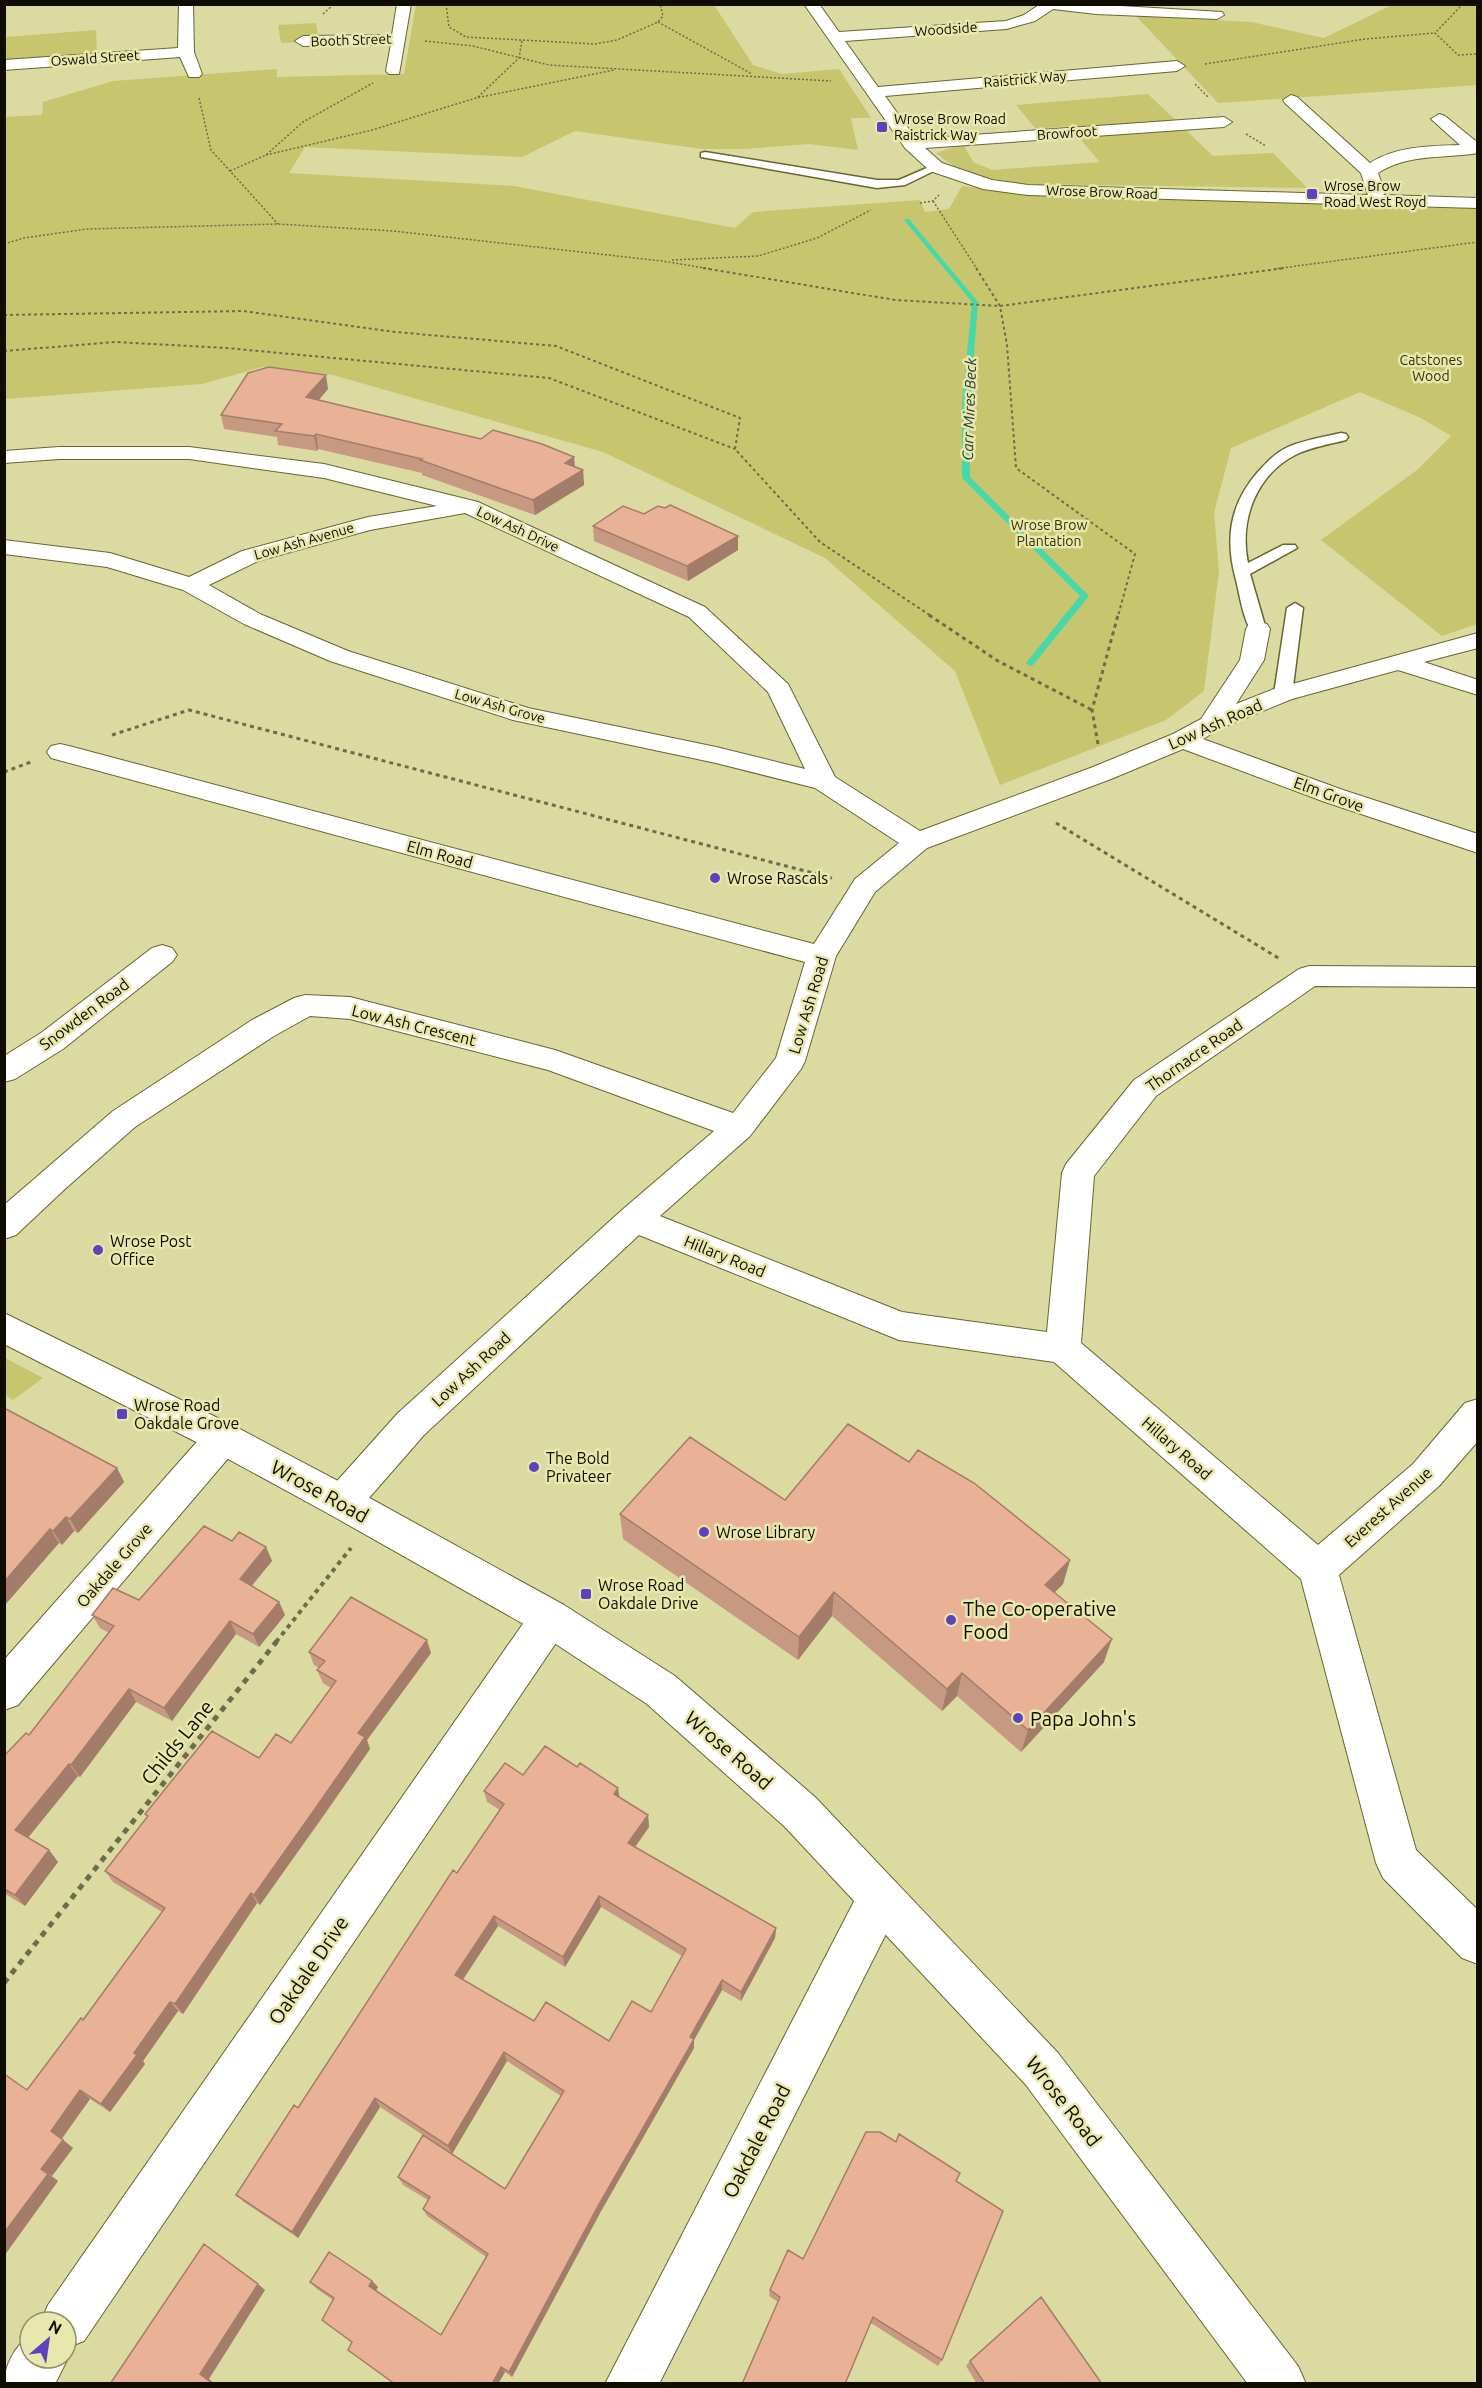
<svg xmlns="http://www.w3.org/2000/svg" width="1482" height="2388" font-family="Ubuntu,sans-serif">
<rect width="100%" height="100%" fill="#dadaa1"/>
<!-- green -->
<path fill="#c7c56e" d="M416,5H714L753,65L782,74L839,69L871,118H851L858,150L809,144L744,149H702L575,131L522,157L305,147L289,173L514,186L735,228L753,212L920,200L925,212L949,209L962,186L1039,196L1477,207V624L1442,636L1321,540L1417,470L1451,436L1421,418L1360,392L1231,448L1214,513L1219,571L1204,691L1166,720L1000,785L955,671L825,558L603,452L333,375L262,367L202,384L5,399V117L42,115L43,102L113,81L277,69V77L404,74Z
M1392,5H1477V85L1218,103L1136,16L1251,22L1324,38Z
M316,23L319,41L281,43L278,25Z
M96,30L97,54L5,61V37Z
M1148,94L1213,156L1273,153L1307,188L1022,184L989,178L956,168L936,153L963,144L973,162L992,170L1100,162L1069,126L1036,129L1016,105Z
M4,1358H5L43,1378L13,1400L5,1395Z"/>
<g fill="none" stroke-linecap="round" stroke-linejoin="round">
<!-- stream -->
<path fill="#46d8a9" fill-rule="evenodd" d="M905,219H909L978,302L970,404V477L1089,596L1033,665L1030,666L1026,663L1080,596L962,478V404L972,302L905,221Z"/>
<!-- service casing -->
<g stroke="#676630" stroke-width="3">
<path id="service" d="M705,152L877,180H899L936,164L942,167L905,185L877,188L701,157V153Z
M1341,433L1346,434L1348,437L1346,440C1330,444 1312,447 1297,454C1256,474 1239,520 1248,563L1283,545H1295L1297,548L1250,574L1266,629L1264,632H1252C1243,619 1240,596 1236,580C1225,540 1229,506 1257,473C1266,463 1275,453 1288,447C1304,440 1323,437 1341,433Z
M1295,603L1303,608L1292,694L1289,698H1277L1274,694L1287,608Z"/>
</g>
<!-- minor casing -->
<g stroke="#676630" stroke-width="2">
<path id="minor" d="M179,4H193L194,52L202,74L199,77H189L180,57L4,70V60L178,48Z
M397,4H411L399,74H389L386,71L391,44L303,46L295,41L303,36L392,35Z
M804,4H819L839,32L1006,21L1024,15L1040,4H1087L1222,12L1224,15L1217,19L1096,14L1053,9L1035,21L1006,29L845,41L878,87L1177,61L1185,66L1177,71L885,96L916,139L1224,117L1232,122L1224,127L925,148L942,163L992,180L1028,185L1368,195L1361,173L1285,103L1283,100L1291,95L1297,97L1370,163C1396,146 1430,146 1460,145L1431,119L1439,114L1445,116L1478,143V153C1443,159 1409,153 1378,173L1385,193L1383,195L1478,198V208L1028,195L983,189L930,171L905,148Z
M59,447H189L324,464L478,502L705,607L788,684L835,777L920,831L1093,767L1173,734L1201,719L1240,660L1246,629L1249,624L1258,622L1267,624L1270,629L1264,660L1236,704L1274,689L1478,633V648L1424,662L1478,680V695L1398,670L1292,699L1219,729L1203,739L1343,790L1478,834V853L1325,802L1183,749L1111,779L927,848L875,892L836,956L805,1061L801,1069L750,1136L660,1216L902,1312L1047,1332L1062,1173L1066,1164L1134,1080L1299,969L1309,966L1478,967V987L1315,986L1156,1096L1094,1176L1081,1343L1318,1545L1413,1464L1465,1403L1478,1399V1441L1439,1486L1339,1575L1416,1850L1478,1910V1964L1462,1958L1383,1878L1376,1863L1301,1579L1054,1362L899,1340L639,1235L424,1435L355,1514L342,1519L329,1514L323,1502L329,1490L398,1413L622,1210L714,1131L548,1070L350,1019L310,1016L274,1036L135,1127L66,1188L16,1235L4,1239V1205L113,1111L252,1020L294,998L305,995L350,997L555,1050L733,1113L776,1058L805,962L51,758L47,752L51,746L60,744L69,746L814,944L855,879L899,843L815,788L716,763L513,720L330,661L244,624L183,590L107,567L4,554V540L110,553L189,577L242,551L368,517L437,506L324,478L189,459H59L4,463V451ZM465,513L689,617L768,692L805,769L716,747L528,708L348,651L260,614L209,585L258,561L370,530Z
M162,945L172,948L177,955L172,962L63,1049L15,1079L4,1082V1056L41,1033L152,948Z
M223,1422L236,1427L241,1438L236,1449L18,1705L4,1710V1660L210,1427Z
M550,1600L564,1605L570,1618L564,1631L84,2341L66,2348V2322H41L48,2305L536,1605Z
M880,1876L896,1882L902,1898L896,1914L659,2384H605L864,1882Z
M30,2337V2358H66V2354L68,2358L55,2384H4C4,2368 15,2344 30,2337Z"/>
</g>
<!-- tertiary casing -->
<g stroke="#676630" stroke-width="2">
<path id="tertiary" d="M4,1313L236,1427L355,1490L564,1605L675,1676L815,1797L1058,2053L1298,2366L1306,2384H1248L1026,2085L785,1827L647,1704L536,1631L329,1514L210,1449L4,1344Z"/>
</g>
<!-- path-far4 -->
<path stroke="#6d6d4b" stroke-width="1.5" stroke-dasharray="2 2" stroke-linecap="butt" d="M446,4L449,27L466,37L595,44L617,40L658,22L663,16L660,4
M1463,4L1435,33L1458,55L1478,54
M323,14L334,4
M658,22L752,74
M425,41L473,46L549,65L831,81
M1205,64L1365,39L1435,33
M1195,84L1208,97
M478,97L519,58L522,40
M199,98L211,150L278,224
M1246,134L1266,146
M266,155L372,130L476,98L614,70
M230,171L266,155L303,122L373,83
M933,201L977,269
M920,203L933,201L939,195
M4,244L24,238L87,229L278,224L393,231L662,261L711,269
M672,260L758,256L817,238L871,210
M1274,269L1478,242"/>
<!-- path-far3 -->
<path stroke="#6d6d4b" stroke-width="2" stroke-dasharray="3 3" stroke-linecap="butt" d="M703,268L895,300L1000,306L1285,268
M976,268L1000,306L1007,345L1016,468L1135,554L1118,616
M4,315L243,311L395,332L556,346L740,418L735,449L820,542L931,616
M4,351L116,342L226,348L549,378L735,449"/>
<!-- path-far2 -->
<path stroke="#6d6d4b" stroke-width="3" stroke-dasharray="4 4" stroke-linecap="butt" d="M929,615L998,661L1092,710
M112,735L189,710L832,878
M1098,744L1092,710L1118,615
M4,772L31,762
M1056,823L1280,959"/>
<!-- path-far1 -->
<path stroke="#6d6d4b" stroke-width="4" stroke-dasharray="4.5 4.5" stroke-linecap="butt" d="M276,1642L351,1548"/>
<!-- path -->
<path stroke="#6d6d4b" stroke-width="5" stroke-dasharray="6 6" stroke-linecap="butt" d="M4,1983L277,1641"/>
<!-- service -->
<use href="#service" fill="#fff" fill-rule="evenodd"/>
<!-- minor -->
<use href="#minor" fill="#fff" fill-rule="evenodd"/>
<!-- tertiary -->
<use href="#tertiary" fill="#fff" fill-rule="evenodd"/>
</g>
<!-- wall -->
<path fill="#c89982" fill-rule="evenodd" d="M328,389L319,400L481,439L574,457L575,467L583,470L584,485L535,515L422,475V473L318,449L317,451L278,445L277,437L224,429L221,415Z
M644,514L738,536V550L688,581L594,541L593,526Z
M4,1408L117,1468L124,1482L78,1533L74,1531L62,1545L59,1543L4,1606Z
M785,1500L1070,1560L1063,1584L1054,1593L1104,1662L1021,1752L957,1696L942,1711L832,1616L798,1660L623,1539L620,1514Z
M232,1541L266,1547L272,1561L252,1586L279,1602L285,1615L259,1647L236,1634L172,1721L136,1702L80,1777L78,1776L28,1838L49,1850L58,1862L25,1906L4,1893V1756L29,1735L109,1633L100,1628L92,1615L139,1600Z
M309,1652L431,1653L367,1740L370,1749L323,1817L260,1905L257,1903L183,2014L178,2011L143,2061L145,2064L110,2112L90,2099L62,2139L73,2148L52,2176L58,2181L4,2256L27,2090L83,2020L162,1912L113,1882L105,1871L147,1817L145,1814L259,1758L291,1743L331,1688L323,1683L317,1670L319,1668L314,1665Z
M523,1775L620,1797L648,1815L649,1827L635,1847L776,1928L775,1938L741,2001L722,1990L694,2040V2048L600,2213L512,2377L505,2372L498,2384H394L348,2350L352,2343L322,2320L333,2300L317,2289L310,2282L372,2281L378,2287L376,2290L441,2335L486,2257L427,2216L423,2209L428,2200L403,2185L398,2177L505,2189L561,2096L507,2061L452,2154L380,2107L298,2238L244,2202L236,2195L298,2108L500,1810L487,1802L484,1791ZM601,1907L682,1956L651,2012L609,2041L534,2021L463,1980L498,1926L565,1967Z
M956,2181L942,2360L938,2366L871,2323L754,2358L778,2302L769,2296L770,2290L803,2259Z
M970,2361L1102,2384H977L966,2366Z"/>
<!-- shaded-wall -->
<path fill="#a37d6a" d="M326,375L328,389L309,411L306,397Z
M316,434L318,449L317,451L314,436Z
M574,457L575,472L565,463Z
M583,470L584,485L535,515L533,500Z
M738,536V550L688,581L687,566Z
M117,1468L124,1482L78,1533L70,1519Z
M66,1517L74,1531L62,1545L53,1531Z
M50,1529L59,1543L4,1606V1582Z
M266,1547L272,1561L246,1592L240,1579Z
M1070,1560L1063,1584L1038,1609L1045,1585Z
M834,1592L832,1616L798,1660L799,1637Z
M279,1602L285,1615L259,1647L253,1634Z
M230,1621L236,1634L172,1721L164,1708Z
M1112,1639L1104,1662L1021,1752L1028,1730Z
M427,1640L431,1653L367,1740L370,1749L260,1905L254,1895L358,1733Z
M962,1673L957,1696L942,1711L947,1689Z
M129,1689L136,1702L80,1777L71,1765Z
M69,1764L78,1776L25,1841L15,1830Z
M618,1788L620,1800L614,1794Z
M648,1815L649,1827L630,1854L628,1843Z
M49,1850L58,1862L25,1906L15,1895Z
M251,1893L257,1903L183,2014L175,2004Z
M599,1896L601,1907L565,1967L563,1957Z
M494,1916L498,1926L459,1985L455,1975Z
M776,1928L775,1938L741,2001V1992Z
M722,1980V1990L694,2040V2048L600,2213L512,2377L509,2372L690,2037Z
M170,2002L178,2011L143,2061L145,2064L110,2112L101,2104L134,2053Z
M504,2052L507,2061L452,2154L448,2146Z
M80,2090L90,2099L61,2139L51,2131Z
M375,2098L380,2107L298,2238L292,2232Z
M63,2140L73,2148L52,2176L41,2169Z
M48,2174L58,2181L4,2256V2233Z
M372,2281L378,2287L375,2292L369,2286Z
M258,2284L265,2290L209,2379L215,2384H213L200,2374Z
M501,2367L505,2372L498,2384H492Z"/>
<!-- building -->
<path fill="#e9b297" stroke="#a37d6a" stroke-width="1.5" fill-rule="evenodd" d="M269,367L326,375L306,397L481,439L493,430L542,444L574,457L565,463L583,470L533,500L420,460L422,459L316,434L314,436L275,431L282,424L221,415L248,373Z
M670,505L738,536L687,566L593,526L623,506L644,514L658,506L665,508Z
M4,1408L117,1468L70,1519L66,1517L53,1531L50,1529L4,1582Z
M848,1424L909,1462L918,1450L974,1483L1070,1560L1045,1585L1112,1639L1028,1730L962,1673L947,1689L834,1592L799,1637L620,1514L690,1437L785,1500Z
M204,1526L232,1541L239,1532L266,1547L240,1579L279,1602L253,1634L230,1621L164,1708L129,1689L71,1765L69,1764L15,1830L49,1850L15,1895L4,1889V1756L26,1733L29,1735L114,1626L92,1615L113,1588L139,1600Z
M351,1597L427,1640L358,1733L365,1737L317,1806L254,1895L251,1893L175,2004L170,2002L134,2053L137,2055L101,2104L80,2090L51,2131L63,2140L41,2169L48,2174L4,2233V2074L27,2090L81,2018L83,2020L165,1908L105,1871L148,1816L145,1814L212,1731L259,1758L276,1734L291,1743L336,1681L317,1670L325,1661L309,1652Z
M545,1746L577,1767L580,1763L618,1788L614,1794L648,1815L628,1843L776,1928L741,1992L722,1980L690,2037L694,2039L598,2206L509,2372L501,2367L492,2384H395L348,2350L352,2342L322,2320L334,2298L310,2282L329,2252L372,2281L369,2286L441,2335L488,2254L423,2209L430,2197L398,2177L423,2135L505,2189L564,2091L504,2052L448,2146L375,2098L292,2232L236,2195L294,2105L298,2108L453,1870L457,1873L504,1804L484,1791L505,1763L523,1775ZM599,1896L686,1949L651,2012L632,2001L609,2041L546,2002L534,2021L455,1975L494,1916L563,1957Z
M866,2132H880L896,2142L899,2134L960,2173L956,2181L1003,2211L942,2360L873,2317L845,2384H742L780,2297L770,2290L788,2250L803,2259Z
M204,2244L258,2284L200,2374L213,2384H110Z
M1041,2297L1102,2384H985L970,2361Z"/>
<!-- markers -->
<g fill="#5d42bb" stroke="#e7e7ae" stroke-width="2">
<rect x="876" y="121" width="12" height="12" rx="3"/>
<rect x="1306" y="188" width="12" height="12" rx="3"/>
<circle cx="715" cy="878" r="6"/>
<circle cx="98" cy="1250" r="6"/>
<rect x="116" y="1408" width="12" height="12" rx="3"/>
<circle cx="534" cy="1467" r="6"/>
<circle cx="704" cy="1532" r="6"/>
<rect x="580" y="1588" width="12" height="12" rx="3"/>
<circle cx="951" cy="1620" r="6"/>
<circle cx="1018" cy="1718" r="6"/>
</g>
<g text-anchor="middle" dominant-baseline="central" stroke-width="5" stroke-linejoin="round" paint-order="stroke">
<!-- far-street labels -->
<g font-size="14" fill="#0e0d00" stroke="#e7e7ae">
<text transform="translate(946 29) rotate(-4)">Woodside</text>
<text transform="translate(351 40) rotate(-2)">Booth Street</text>
<text transform="translate(95 58) rotate(-4)">Oswald Street</text>
<text transform="translate(1025 79) rotate(-5)">Raistrick Way</text>
<text transform="translate(1067 133) rotate(-4)">Browfoot</text>
<text transform="translate(1102 192) rotate(2)">Wrose Brow Road</text>
<text transform="translate(518 529) rotate(25)">Low Ash Drive</text>
<text transform="translate(304 541) rotate(-16)">Low Ash Avenue</text>
<text transform="translate(500 706) rotate(16)">Low Ash Grove</text>
</g>
<!-- far-poi labels -->
<g font-size="14" fill="#0e0d00" stroke="#e7e7ae" text-anchor="start">
<text x="894" y="119">Wrose Brow Road<tspan x="894" dy="16">Raistrick Way</tspan></text>
<text x="1324" y="186">Wrose Brow<tspan x="1324" dy="16">Road West Royd</tspan></text>
</g>
<!-- far-park labels -->
<g font-size="14" fill="#353300" stroke="#e7e7ae">
<text x="1431" y="360">Catstones<tspan x="1431" dy="16">Wood</tspan></text>
<text x="1049" y="525">Wrose Brow<tspan x="1049" dy="16">Plantation</tspan></text>
</g>
<!-- far-water labels -->
<g font-size="15" font-style="italic" fill="#20372e" stroke="#e7e7ae">
<text transform="translate(969 409) rotate(-88)">Carr Mires Beck</text>
</g>
<!-- street labels -->
<g font-size="16" fill="#0e0d00" stroke="#e7e7ae">
<text transform="translate(1215 724) rotate(-24)">Low Ash Road</text>
<text transform="translate(1329 794) rotate(20)">Elm Grove</text>
<text transform="translate(440 854) rotate(15)">Elm Road</text>
<text transform="translate(808 1005) rotate(-73)">Low Ash Road</text>
<text transform="translate(84 1014) rotate(-37)">Snowden Road</text>
<text transform="translate(414 1025) rotate(14)">Low Ash Crescent</text>
<text transform="translate(1194 1055) rotate(-35)">Thornacre Road</text>
<text transform="translate(725 1256) rotate(22)">Hillary Road</text>
<text transform="translate(471 1369) rotate(-43)">Low Ash Road</text>
<text transform="translate(1177 1448) rotate(41)">Hillary Road</text>
<text transform="translate(1388 1507) rotate(-42)">Everest Avenue</text>
<text transform="translate(114 1565) rotate(-49)">Oakdale Grove</text>
</g>
<!-- poi labels -->
<g font-size="16" fill="#0e0d00" stroke="#e7e7ae" text-anchor="start">
<text x="727" y="878">Wrose Rascals</text>
<text x="110" y="1241">Wrose Post<tspan x="110" dy="18">Office</tspan></text>
<text x="134" y="1405">Wrose Road<tspan x="134" dy="18">Oakdale Grove</tspan></text>
<text x="546" y="1458">The Bold<tspan x="546" dy="18">Privateer</tspan></text>
<text x="716" y="1532">Wrose Library</text>
<text x="598" y="1585">Wrose Road<tspan x="598" dy="18">Oakdale Drive</tspan></text>
</g>
<!-- near-street labels -->
<g font-size="20" fill="#0e0d00" stroke="#e7e7ae">
<text transform="translate(320 1491) rotate(29)">Wrose Road</text>
<text transform="translate(177 1742) rotate(-51)">Childs Lane</text>
<text transform="translate(729 1750) rotate(41)">Wrose Road</text>
<text transform="translate(308 1970) rotate(-56)">Oakdale Drive</text>
<text transform="translate(1064 2101) rotate(52)">Wrose Road</text>
<text transform="translate(756 2141) rotate(-63)">Oakdale Road</text>
</g>
<!-- near-poi labels -->
<g font-size="20" fill="#0e0d00" stroke="#e7e7ae" text-anchor="start">
<text x="963" y="1608">The Co-operative<tspan x="963" dy="23">Food</tspan></text>
<text x="1030" y="1718">Papa John's</text>
</g>
</g>
<!-- border -->
<rect width="1482" height="2388" fill="none" stroke="#0e0d00" stroke-width="12"/>
<!-- north arrow -->
<g transform="translate(48 2340) rotate(29)"><circle r="28" fill="#e7e7ae" stroke="#909068" stroke-width="1.5"/>
<path d="M0-4.5L10 22L0 15L-10 22Z" fill="#5d42bb"/>
<text y="-9" font-size="16" font-weight="bold" text-anchor="middle" fill="#0e0d00">N</text>
</g>
</svg>
